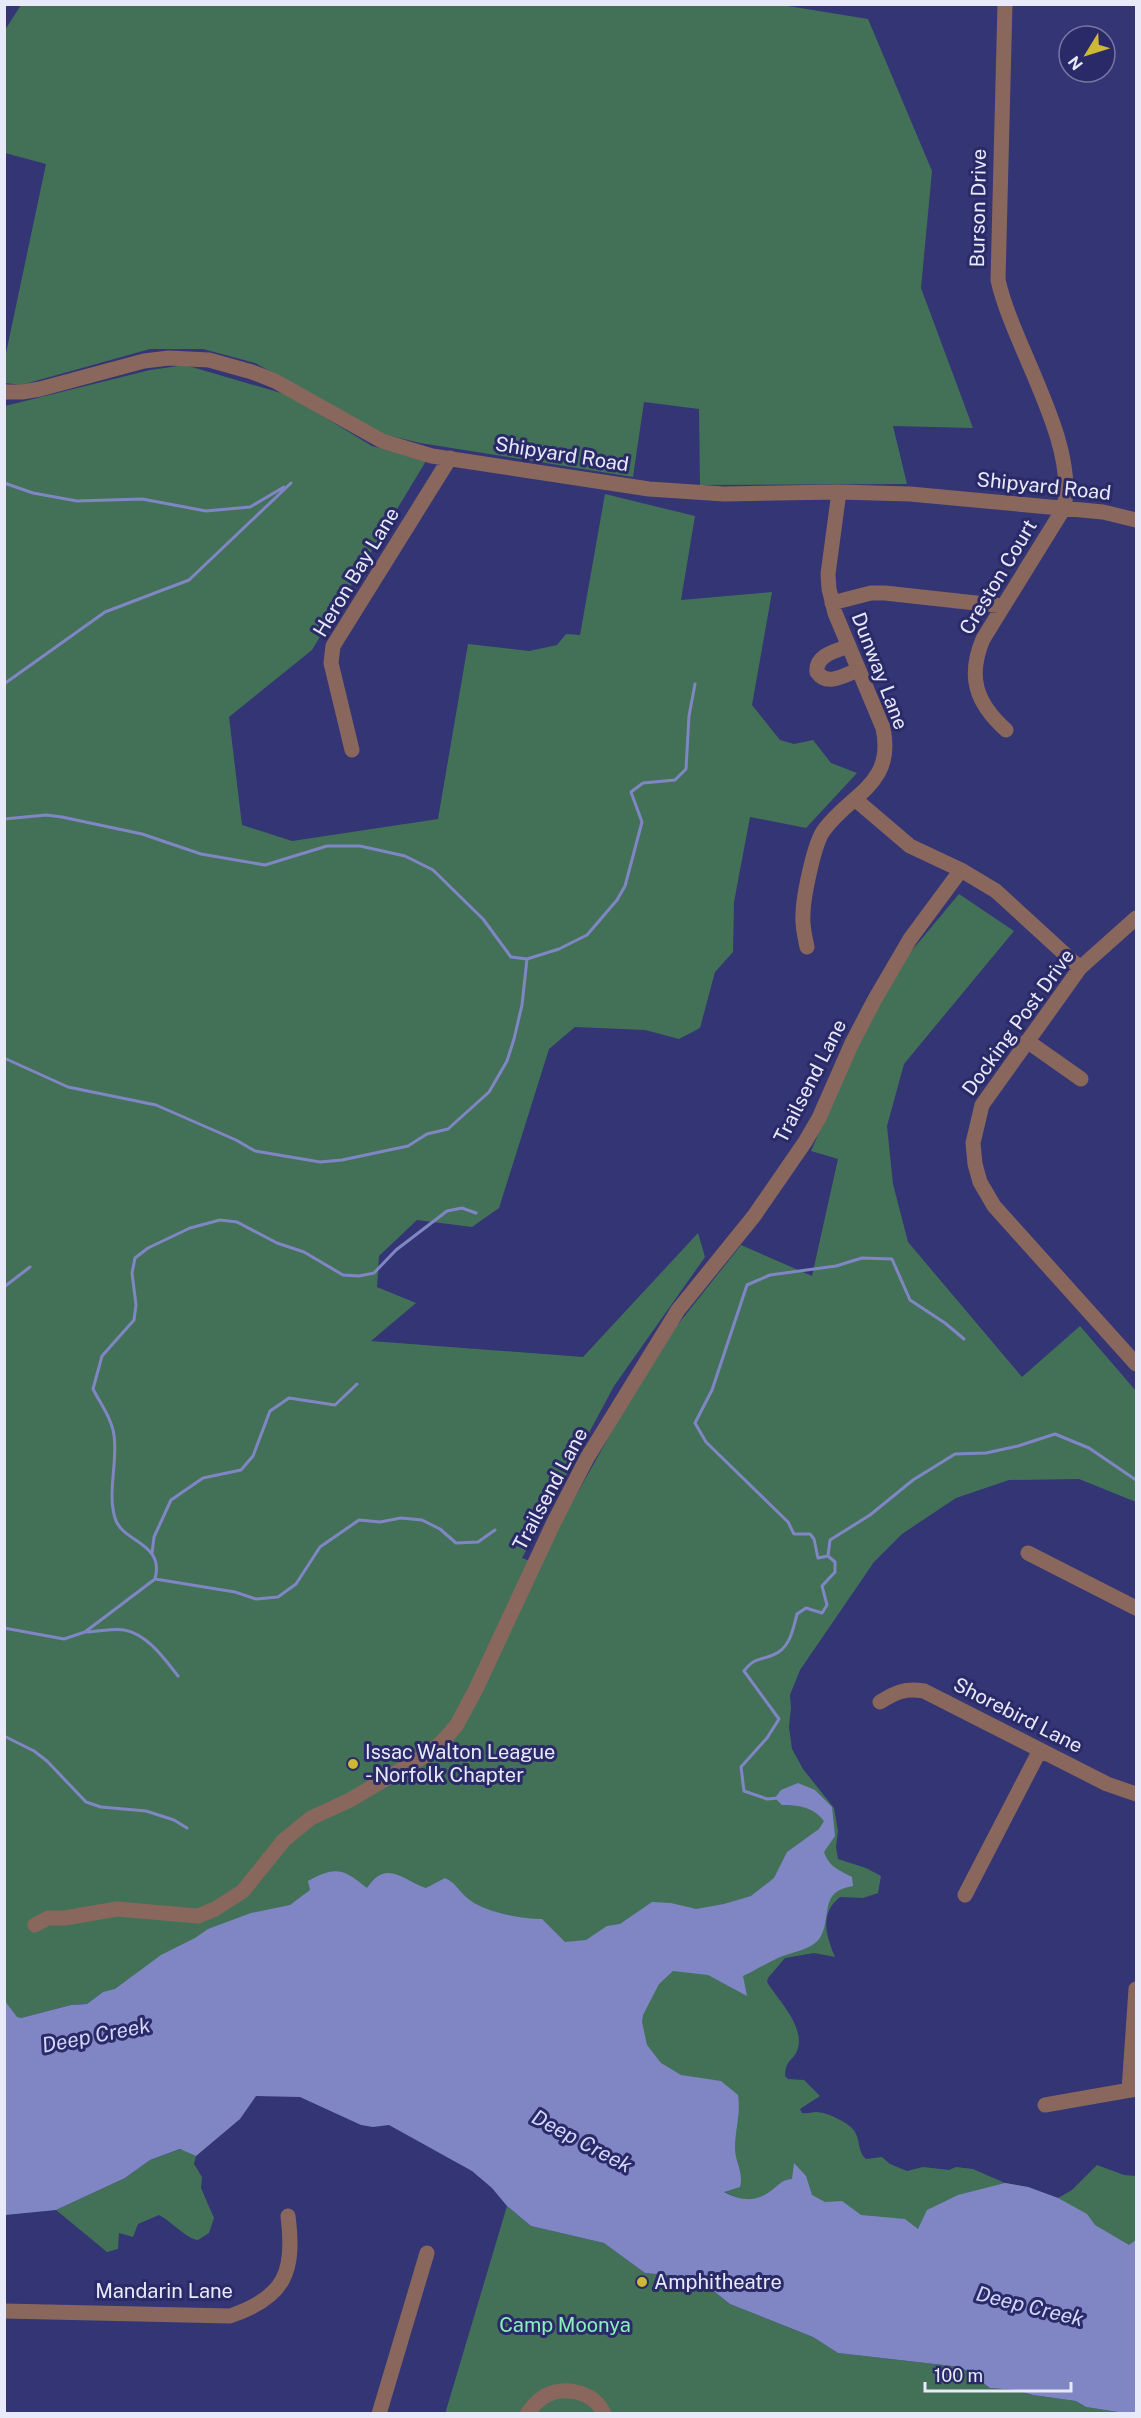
<svg xmlns="http://www.w3.org/2000/svg" width="1141" height="2418" font-family="'Public Sans',sans-serif">
<rect width="100%" height="100%" fill="#343574"/>
<!-- green -->
<path fill="#427158" d="M776,4L868,19L932,171L921,288L973,428L893,426L907,484L700,485L699,409L644,402L633,477L420,443L383,434L255,363L203,349H150L21,385L5,383V358L46,164L5,153V30L21,5Z
M185,365L288,395L372,446L426,461L312,650L229,717L242,825L292,841L438,819L468,644L529,651L557,645L566,634L580,635L605,494L695,516L681,600L772,592L752,705L780,740L794,744L813,740L831,763L857,773L806,828L750,817L734,902L733,952L715,972L700,1028L679,1039L645,1030L575,1027L549,1049L499,1208L472,1227L417,1220L379,1256L377,1287L416,1303L371,1341L583,1357L698,1233L705,1257L614,1386L522,1558L538,1564L656,1352L741,1245L812,1276L838,1159L811,1151L883,985L959,894L1014,931L904,1064L887,1126L893,1184L908,1242L1022,1377L1080,1326L1136,1391V1502L1079,1479L1009,1480L956,1498L902,1534L874,1562L800,1670L790,1695L791,1708L789,1727L792,1749L803,1769L834,1808L838,1831L836,1847L838,1859L866,1868L881,1876L878,1893L863,1898L840,1897C819,1914 826,1935 835,1957L814,1953L785,1958L768,1978L767,1982C778,2000 804,2025 798,2048C794,2062 786,2057 785,2076L788,2079L804,2080L820,2096L800,2109L802,2113C808,2114 811,2112 816,2112C827,2112 850,2123 855,2132C861,2142 857,2151 866,2159L882,2157L890,2164L907,2171L923,2167L949,2170L956,2167L973,2169L1005,2183L1028,2187L1058,2198L1072,2190L1097,2165L1124,2175L1136,2176V2304L742,2200L723,2191L103,1992L87,2004L71,2005L21,2018H17L5,2001V406L150,370Z
M181,2149L196,2156L194,2164L202,2177L201,2188L214,2218L209,2233L198,2240C187,2239 172,2222 159,2215L138,2224L133,2237L119,2233L118,2249L107,2252L56,2210L125,2178L150,2160Z
M507,2206L531,2226L604,2243L645,2273L676,2276L686,2282L696,2280L711,2289L730,2304L813,2337L838,2353L961,2367L990,2388L1016,2390L1033,2395L1076,2401L1086,2407L1124,2413L445,2414Z"/>
<!-- water -->
<path fill="#8086c4" d="M798,1783L815,1790L832,1807L835,1836L824,1852C829,1867 839,1870 852,1877L853,1886C819,1891 832,1915 821,1936C813,1951 789,1952 776,1959C765,1964 754,1971 743,1976L747,1996L708,1975L673,1971L659,1984L643,2015L642,2022L647,2045L661,2063L681,2075L721,2081L738,2095C741,2114 735,2130 735,2148C735,2162 744,2173 740,2187L724,2192C742,2201 755,2203 772,2190C781,2183 782,2180 792,2179L794,2163L806,2176L812,2195L825,2202L842,2201L861,2215L905,2219L918,2229L927,2210L958,2195L1005,2183L1028,2187L1058,2198L1087,2214L1095,2225L1129,2245L1136,2240V2413H1124L1086,2407L1076,2401L1033,2395L1016,2390L990,2388L961,2367L838,2353L813,2337L730,2304L711,2289L696,2280L686,2282L676,2276L645,2273L604,2243L531,2226L507,2206L492,2188L472,2171L389,2125L373,2127L361,2125L300,2097L256,2096L240,2119L196,2156L180,2149L150,2160L125,2178L56,2210L5,2215V2001L17,2017L21,2018L71,2005L87,2004L103,1992L115,1989L161,1955L195,1938L208,1929L251,1913L290,1905L310,1890L308,1881C335,1866 343,1868 367,1888C387,1858 403,1881 426,1888L445,1878C456,1883 457,1889 466,1897C482,1912 521,1919 542,1919L565,1942L586,1940L607,1926L620,1924L652,1902L671,1903L696,1909L724,1904L751,1896L774,1878L787,1852L819,1829L824,1821C813,1807 799,1805 782,1805L775,1798L781,1790Z"/>
<g fill="none" stroke-linecap="round" stroke-linejoin="round">
<!-- stream -->
<path stroke="#8086c4" stroke-width="3" d="M4,483L33,493L77,501L142,499L206,511L250,507L284,487
M4,684L105,612L189,580L291,483
M4,819L46,815L62,817L142,834L201,854L265,865L327,846H360L405,856L433,870L483,919L511,957L527,959L559,949L587,935L617,900L625,886L642,822L631,792L643,783L675,780L686,769L689,716L695,684
M4,1058L68,1087L156,1105L236,1140L255,1151L320,1162L342,1160L408,1146L427,1134L448,1129L489,1092L507,1061L514,1039L522,1005L527,959
M4,1287L30,1267
M152,1553L154,1537L171,1500L203,1478L241,1470L253,1456L270,1411L289,1398L335,1405L357,1384
M828,1556L830,1540L870,1515L913,1480L955,1454L986,1453L1018,1446L1055,1434L1089,1448L1136,1480
M155,1579C165,1542 122,1543 115,1518C107,1492 118,1462 114,1435C112,1419 100,1403 93,1389L102,1356L134,1320L136,1305L132,1273L135,1258L148,1248L190,1228L220,1220L237,1222L277,1243L304,1252L343,1275L359,1276L374,1273L396,1250L447,1211L462,1208L476,1213
M4,1628L64,1639L85,1632L155,1579L235,1592L256,1599L278,1597L296,1584L320,1547L359,1520L380,1522L401,1518L422,1520L440,1529L456,1543L478,1542L495,1530
M85,1632C96,1632 114,1628 124,1630C147,1634 164,1658 178,1676
M4,1736L34,1751L47,1761L86,1802L101,1807L146,1811L174,1820L187,1828
M779,1798L767,1799L744,1791L741,1767L767,1738L779,1719L744,1671C755,1657 759,1661 773,1655C790,1649 793,1629 797,1614L806,1608L822,1613L827,1605L822,1586L835,1572V1562L828,1556L818,1558L814,1539L810,1534H794L788,1522L706,1442L695,1423L712,1390L747,1285L770,1275L836,1266L862,1258L892,1259L910,1300L945,1323L964,1339"/>
<!-- minor -->
<path stroke="#89675c" stroke-width="15" d="M1005,4L998,280C1013,347 1078,441 1064,508L983,639C967,677 976,703 1006,730
M4,392H22L40,389L144,361L169,358L209,360L252,372L275,381L382,441L432,456L649,489L724,494L839,492L910,494L1103,512L1136,520
M832,603L871,593H885L1003,606
M849,646C836,651 815,655 817,672C827,687 845,675 858,670
M352,750L331,663L333,646L450,458
M856,800L910,846L961,870L996,891L1080,968
M1136,918L1080,968L982,1105L973,1143L975,1164L980,1182L994,1206L1136,1364
M807,947C805,937 802,926 803,915C803,898 814,843 824,830C851,793 895,785 883,728L835,613L829,589L828,574L839,492
M1027,1041L1081,1079
M1028,1553L1136,1608
M880,1702C896,1692 905,1688 924,1691L1107,1784L1136,1794
M965,1895L1040,1750
M35,1925L48,1918H65L117,1909L198,1916L215,1909L243,1891L284,1840L311,1818L350,1800L426,1755L443,1741L456,1726L475,1691L554,1522L587,1458L678,1310L754,1216L805,1142L819,1118L852,1043L875,999L910,939L961,870
M1129,2090L1136,1989
M1045,2105L1136,2089
M4,2311L230,2316C286,2297 295,2271 288,2216
M379,2414L427,2253
M527,2414C532,2407 538,2400 545,2396C565,2385 595,2392 604,2414"/>
</g>
<!-- markers -->
<g fill="#ceb837" stroke="#2a2a68" stroke-width="2">
<circle cx="353" cy="1764" r="6"/>
<circle cx="642" cy="2282" r="6"/>
</g>
<g text-anchor="middle" dominant-baseline="central" stroke-width="6" stroke-linejoin="round" paint-order="stroke">
<!-- street labels -->
<g font-size="20" fill="#e8eafa" stroke="#2a2a68">
<text transform="translate(978 208) rotate(-89)">Burson Drive</text>
<text transform="translate(562 454) rotate(9)">Shipyard Road</text>
<text transform="translate(1044 486) rotate(6)">Shipyard Road</text>
<text transform="translate(356 572) rotate(-59)">Heron Bay Lane</text>
<text transform="translate(998 577) rotate(-59)">Creston Court</text>
<text transform="translate(880 671) rotate(69)">Dunway Lane</text>
<text transform="translate(1018 1022) rotate(-54)">Docking Post Drive</text>
<text transform="translate(810 1081) rotate(-63)">Trailsend Lane</text>
<text transform="translate(550 1489) rotate(-62)">Trailsend Lane</text>
<text transform="translate(1018 1715) rotate(27)">Shorebird Lane</text>
<text x="164" y="2291">Mandarin Lane</text>
</g>
<!-- poi labels -->
<g font-size="20" fill="#e8eafa" stroke="#2a2a68" text-anchor="start">
<text x="365" y="1752">Issac Walton League<tspan x="365" dy="23">- Norfolk Chapter</tspan></text>
<text x="654" y="2282">Amphitheatre</text>
</g>
<!-- park labels -->
<g font-size="20" fill="#8af0ba" stroke="#2a2a68">
<text x="565" y="2325">Camp Moonya</text>
</g>
<!-- water labels -->
<g font-size="21" font-style="italic" fill="#d2d7fb" stroke="#2a2a68">
<text transform="translate(96 2035) rotate(-11)">Deep Creek</text>
<text transform="translate(582 2141) rotate(28)">Deep Creek</text>
<text transform="translate(1030 2306) rotate(14)">Deep Creek</text>
</g>
</g>
<!-- border -->
<rect width="1141" height="2418" fill="none" stroke="#e8eafa" stroke-width="12"/>
<!-- north arrow -->
<g transform="translate(1087 54) rotate(232)"><circle r="28" fill="#2a2a68" stroke="#7677a2" stroke-width="1.5"/>
<path d="M0-4.5L10 22L0 15L-10 22Z" fill="#ceb837"/>
<text y="-9" font-size="16" font-weight="bold" text-anchor="middle" fill="#e8eafa">N</text>
</g>
<!-- scale -->
<path d="M925 2382v9h146v-9" fill="none" stroke="#e8eafa" stroke-width="3"/>
<text x="934" y="2382" font-size="18" fill="#e8eafa" stroke="#2a2a68" stroke-width="4.5" paint-order="stroke">100 m</text>
</svg>
